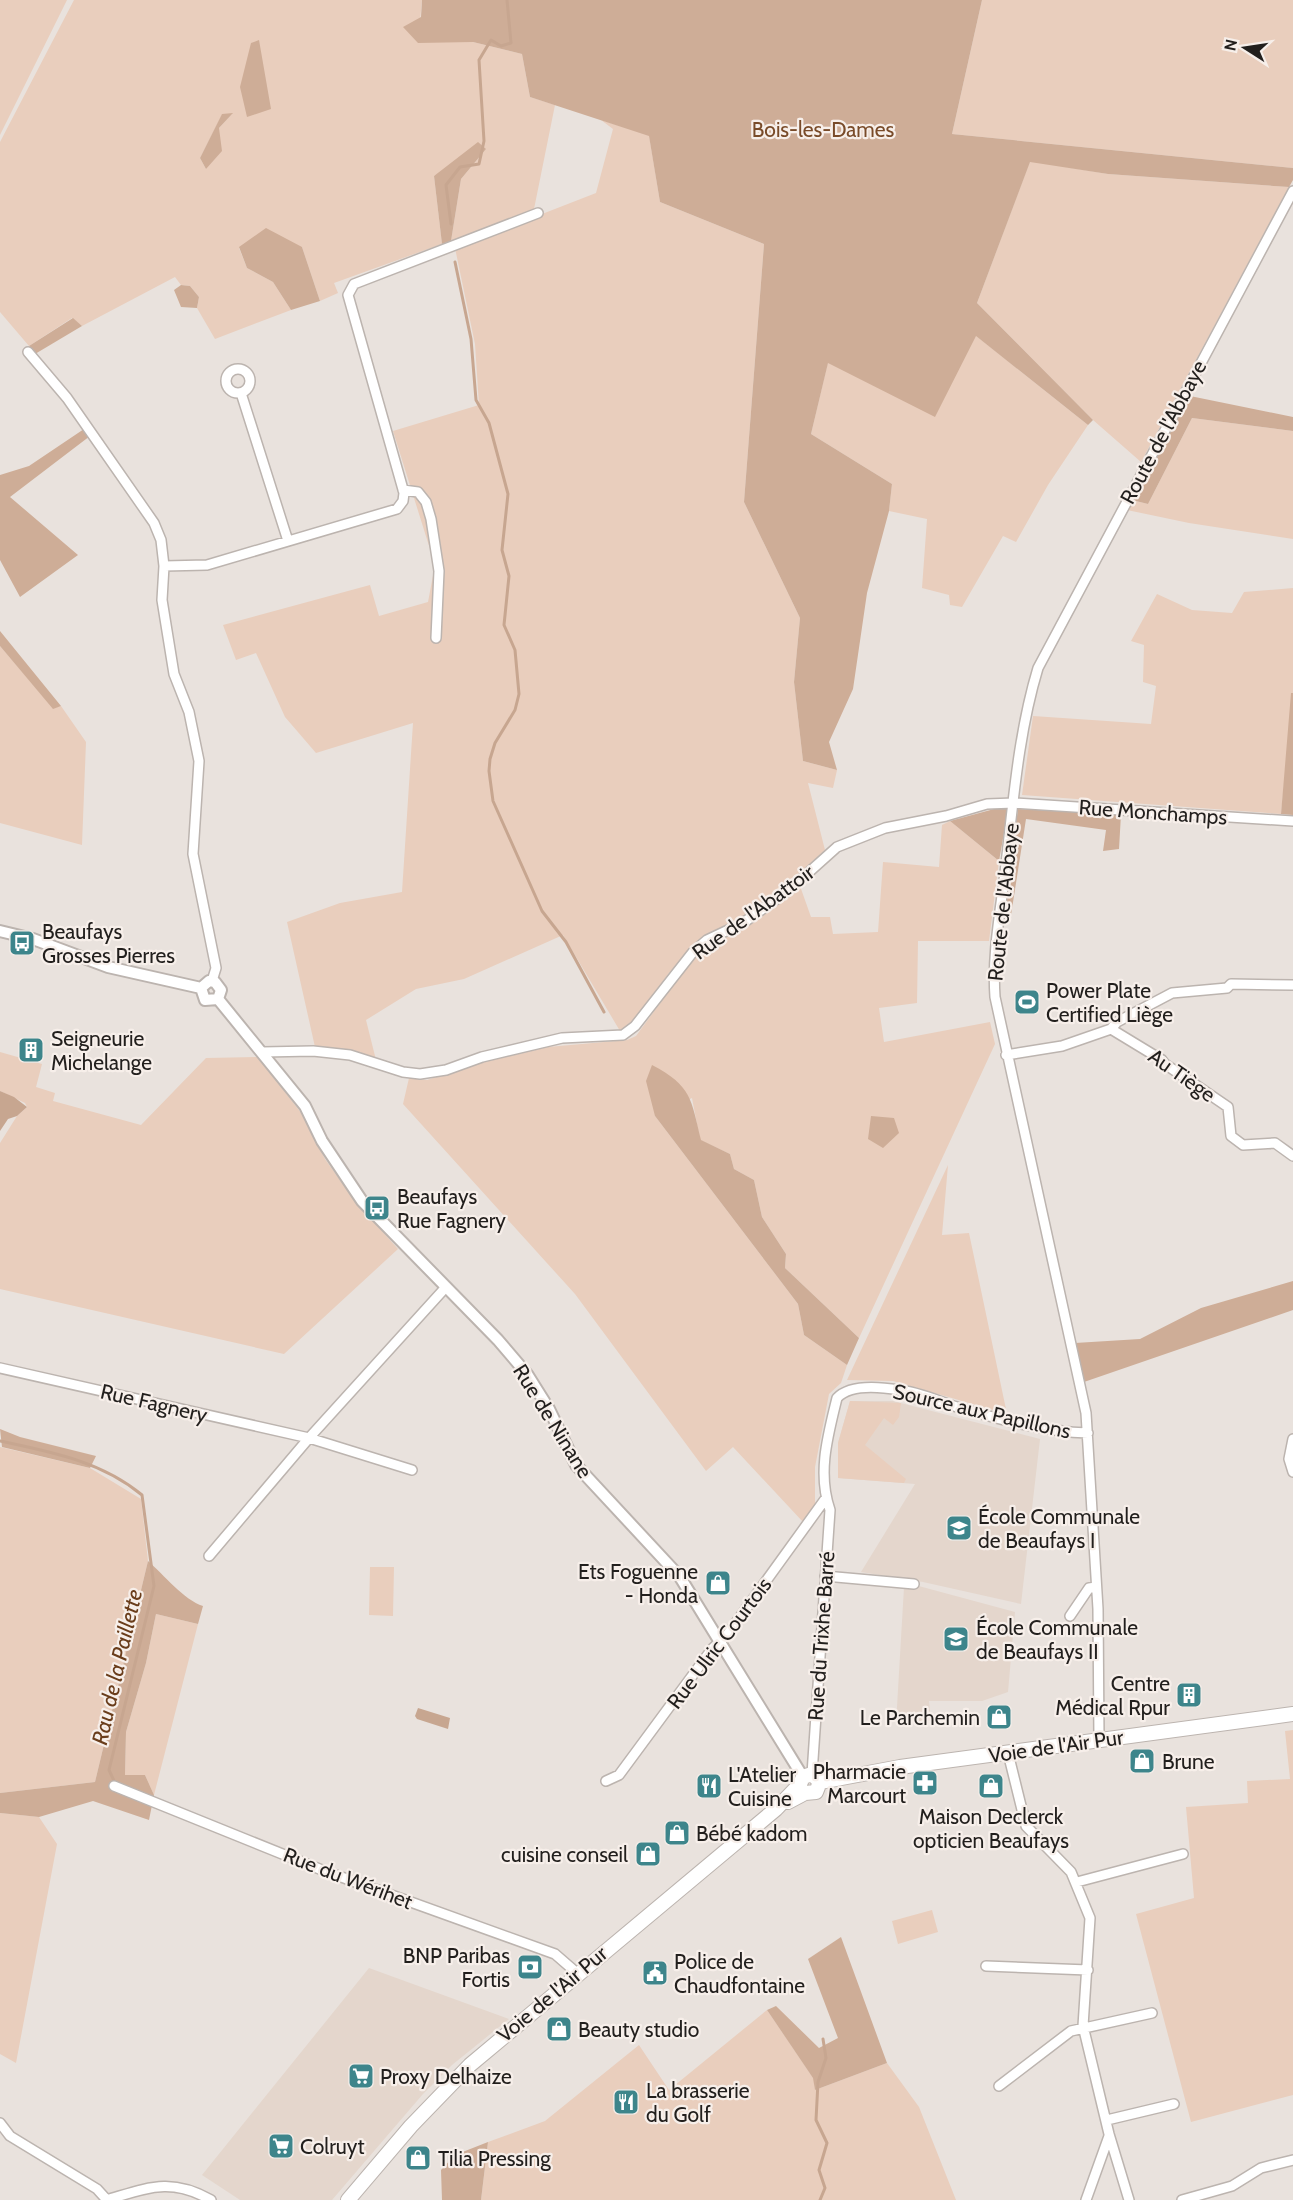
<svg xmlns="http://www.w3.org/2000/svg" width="1293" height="2200" font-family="Cabin,sans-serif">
<rect width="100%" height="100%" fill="#e9e2dd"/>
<!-- built -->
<path fill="#e4d6cc" d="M850,1401H893L1040,1439L1021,1604L923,1582L861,1572L915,1484L838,1478V1443Z
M915,1585L1015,1612L1008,1692L982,1701H929L931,1721L896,1724L904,1587Z
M369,1968L509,2019L452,2065L423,2094L332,2200H240L202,2175Z"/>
<!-- green -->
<path fill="#e9cebd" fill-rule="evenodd" d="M0,0H67L0,135Z
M74,0H422L418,42H473L522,54L530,97L555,105L534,209L451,241L461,179L486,149L434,176L442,244L334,283L338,293L320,301L302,247L247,243L239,248L247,268L273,282L291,310L215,339L197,308L199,297L190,286L181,285L175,277L82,326L72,318L29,346L0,312V142ZM232,114L219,128L206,169L200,158L222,115Z
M982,0H1293V168L952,134Z
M601,120L649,135L660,202L764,244L744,502L800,618L794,682L803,761L837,770L833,788L808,783L825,850L789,883L733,924L700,941L669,973L632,1024L620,1031L563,935L464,979L416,989L366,1020L376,1060L315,1047L287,922L340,903L402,892L413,723L316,753L285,717L256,653L236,660L223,625L370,585L379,616L428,602L435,565L393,431L479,405L475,344L455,248L596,193L613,129Z
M1030,161L1108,174L1289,187L1141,462L1093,420L977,303Z
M975,335L1088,425L1048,485L1016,542L1003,536L962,607L950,605L949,595L922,588L927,519L889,511L892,484L811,434L828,362L935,416Z
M1192,418L1293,431V539L1189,523L1127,510L1132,500L1148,504Z
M1293,588V693L1281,814L1022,795L1033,716L1151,724L1156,686L1143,682L1144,645L1131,641L1157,594L1192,610L1232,613L1244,592Z
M0,646L53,708L61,706L86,742L82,845L0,823Z
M950,821L999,861L989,941H918L917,1003L879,1008L884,1042L990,1022L995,1044L859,1338L785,1268L786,1254L762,1217L754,1180L734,1169L730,1154L700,1140L692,1098L655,1116L798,1304L804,1335L847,1365L841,1383L829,1394L815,1467V1505L803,1522L733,1447L706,1471L575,1294L403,1104L409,1078L427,1080L480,1063L548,1047L627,1040L636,1036L698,951L743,927L800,886L811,917H830L833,934L878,932L883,862L939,867L942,825Z
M0,1052L42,1064L36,1087L55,1093L53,1101L141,1125L206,1058L258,1057L302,1114L325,1159L355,1201L398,1249L284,1354L0,1289V1143L17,1116L27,1107L25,1103L0,1091Z
M948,1165L942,1235L969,1233L1007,1414L893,1381L847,1380Z
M850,1401L901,1403L899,1417L893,1425L884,1418L865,1445L906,1479L904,1483L838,1478V1443Z
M0,1447L90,1468L141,1499L148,1561L95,1782L0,1793Z
M370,1567H394L393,1616L369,1615Z
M156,1614L198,1624L154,1795L145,1775H125L126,1732L146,1663Z
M1293,1730V2095L1191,2122L1136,1914L1194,1898L1186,1807L1248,1803L1247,1781L1290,1779L1285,1731Z
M0,1813L39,1817L57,1844L16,2063L0,2054Z
M932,1910L938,1932L898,1944L892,1921Z
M767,2010L814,2079L815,2090L887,2063L919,2107L956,2200H481L488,2142L545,2121L639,2045L669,2090Z"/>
<!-- forest -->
<path fill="#cead97" d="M422,0H982L952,134L1293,168V180L1289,187L1108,174L1030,162L977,303L1093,420L1088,425L976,336L935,417L828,363L811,434L892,484L889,511L867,593L853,689L829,742L837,770L803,761L794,682L800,618L744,502L764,244L660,202L649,136L530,97L522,54L473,42L418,43L403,27L421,17Z
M259,40L271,109L247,117L240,87L251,43Z
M233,113L219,128L222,151L206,169L200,158L222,114Z
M478,142L486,149L461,179L451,241L442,244L434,176Z
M266,228L302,247L320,301L291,310L273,282L247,268L239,247Z
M181,285L190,286L199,297L197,308L181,307L174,290Z
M73,318L82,326L35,354L29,346Z
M1190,396L1293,417V431L1192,418L1148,504L1132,500Z
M84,429L90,436L10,497L78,555L20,597L0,560V475L29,466Z
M0,631L61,706L53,709L0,646Z
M1291,693H1293V815L1281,814Z
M1009,805L999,861L950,821Z
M1018,809L1121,814L1119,849L1103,851L1106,830L1026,819L1011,915L1003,916Z
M652,1065C692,1086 691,1099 701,1140L730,1154L734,1169L754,1180L762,1217L786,1254L785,1268L859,1338L847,1365L804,1335L798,1304L655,1116L646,1081Z
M871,1116L894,1118L899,1133L883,1148L868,1139Z
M1293,1281V1310L1084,1382L1075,1343L1140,1339L1201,1308Z
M0,1429L20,1437L96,1456L90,1468L2,1447Z
M148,1561C164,1575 184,1600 203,1606L198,1624L156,1614L146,1663L126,1732L125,1775H145L154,1795L149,1820L93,1801L39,1817L0,1813V1793L95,1782Z
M841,1937L887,2063L815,2090L813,2078L767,2010L776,2006L819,2048L838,2038L808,1959Z
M488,2142L481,2200H442L441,2170L455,2155Z"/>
<!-- water -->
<path fill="#c7a690" d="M0,1091L14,1097L27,1107L17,1116L8,1119L0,1131Z
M418,1708L450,1718L448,1729L417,1719L415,1716Z"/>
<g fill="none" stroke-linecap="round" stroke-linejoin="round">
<!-- stream -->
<path stroke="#c7a690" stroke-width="3" d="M451,224L446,185L460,167L479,164L484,141L479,60L491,40L501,46L511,43L507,0
M455,262L471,339L476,400L489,423L508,494L502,550L509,576L504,625L515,650L519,694L515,710L495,743L490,759L489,771L493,801L542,911L566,942L604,1012
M0,1441C51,1452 101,1461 142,1495L154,1586L109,1770L115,1783
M820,2200L825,2188L819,2170L827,2143L816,2120L818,2082L826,2058L823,2039"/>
<!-- minor casing -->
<g stroke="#bcb4af" stroke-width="12">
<path id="minor" d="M28,352L67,398L154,523L161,540L164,566L162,600L174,674L189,712L199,761L193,854L216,968L212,981
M226 381a12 12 0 1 1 24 0a12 12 0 1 1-24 0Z
M241,393L288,541
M403,490L418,492L426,502L431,519L439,571L436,638
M164,566L207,565L397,509L403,501L404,493L348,295L354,284L538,213
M1111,1029L1117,1022L1172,993L1227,988L1231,984L1293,985
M263,1052L313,1051L350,1055L403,1072L420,1074L446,1070L482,1057L562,1038L623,1035L635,1026L693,952L707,940L743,923L789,890L837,847L885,828L946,816L987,804L1014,803L1293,821
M1006,1055L1062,1046L1111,1029L1162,1060L1165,1064L1228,1107L1231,1136L1243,1145L1275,1143L1293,1156
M0,1368L309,1438L412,1470
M1293,1439L1289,1459L1293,1472
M209,1556L309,1438L446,1287
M825,1576L914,1584
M1070,1616L1089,1588L1096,1587
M1099,1740L1098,1609L1086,1413L995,997C992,955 1000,914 1005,873C1013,805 1018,734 1038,668L1293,191
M1008,1753L1026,1826L1071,1872L1090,1918L1083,2026L1109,2134L1129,2200
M812,1774L830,1510C817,1473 828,1435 837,1398C850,1384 881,1387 899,1390C919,1392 938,1401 957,1407C998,1419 1045,1432 1088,1433
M606,1781L619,1775L712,1649L727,1635L826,1498
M114,1786L322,1870L555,1954L578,1974
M1077,1882L1183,1854
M986,1966L1088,1970
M999,2086L1071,2031L1152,2013
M1107,2120L1174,2104
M0,2123L10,2136L97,2189L107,2200
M106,2200C148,2188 170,2177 211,2200
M1086,2200L1109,2136
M1182,2200L1232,2186L1261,2168L1293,2160"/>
</g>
<!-- tertiary casing -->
<g stroke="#bcb4af" stroke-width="14">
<path id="tertiary" d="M0,931L33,939L108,967L201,988
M201,988L209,981L215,982L221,990L218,999
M201,988L205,1000L218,999
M218,999L305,1106L322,1141L362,1201L498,1340L527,1374L549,1409L576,1465L680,1577L803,1777"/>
</g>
<!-- primary casing -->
<g stroke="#bcb4af" stroke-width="16">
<path id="primary" d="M820,1782L900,1767L1293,1714
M788,1802L805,1793L816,1792L820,1782
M348,2200L411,2126L470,2065L776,1809L800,1784L803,1777L812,1774L820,1782"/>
</g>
<!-- minor -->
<use href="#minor" stroke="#fff" stroke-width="9"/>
<!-- tertiary -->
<use href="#tertiary" stroke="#fff" stroke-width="10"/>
<!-- primary -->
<use href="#primary" stroke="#fff" stroke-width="14"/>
</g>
<!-- icons -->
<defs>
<g id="bus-square" transform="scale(1.35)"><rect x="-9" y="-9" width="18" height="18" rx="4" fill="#3d858b" stroke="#f7efea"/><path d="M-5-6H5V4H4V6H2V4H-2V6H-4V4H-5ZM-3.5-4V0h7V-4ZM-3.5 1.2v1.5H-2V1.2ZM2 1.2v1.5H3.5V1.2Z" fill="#fff"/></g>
<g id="stadium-square" transform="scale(1.35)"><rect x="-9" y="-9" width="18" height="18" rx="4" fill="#3d858b" stroke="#f7efea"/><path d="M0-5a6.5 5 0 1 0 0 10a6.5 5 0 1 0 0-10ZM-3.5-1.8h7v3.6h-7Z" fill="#fff"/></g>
<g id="building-square" transform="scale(1.35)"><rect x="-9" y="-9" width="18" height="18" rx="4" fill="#3d858b" stroke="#f7efea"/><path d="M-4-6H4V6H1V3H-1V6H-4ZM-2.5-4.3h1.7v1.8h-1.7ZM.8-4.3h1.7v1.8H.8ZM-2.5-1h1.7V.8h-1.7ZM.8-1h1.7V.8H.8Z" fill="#fff"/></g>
<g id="school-square" transform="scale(1.35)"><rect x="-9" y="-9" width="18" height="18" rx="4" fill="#3d858b" stroke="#f7efea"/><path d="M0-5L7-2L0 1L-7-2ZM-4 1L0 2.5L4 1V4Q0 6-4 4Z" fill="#fff"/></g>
<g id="shop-square" transform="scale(1.35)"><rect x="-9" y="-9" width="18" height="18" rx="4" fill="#3d858b" stroke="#f7efea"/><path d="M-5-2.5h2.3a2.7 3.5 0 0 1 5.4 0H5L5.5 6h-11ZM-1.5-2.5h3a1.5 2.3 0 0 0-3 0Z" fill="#fff"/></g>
<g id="pharmacy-square" transform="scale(1.35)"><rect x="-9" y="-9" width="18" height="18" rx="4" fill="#3d858b" stroke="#f7efea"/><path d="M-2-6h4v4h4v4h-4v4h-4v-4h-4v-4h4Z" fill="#fff"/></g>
<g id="restaurant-square" transform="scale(1.35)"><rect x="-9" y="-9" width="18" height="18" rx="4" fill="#3d858b" stroke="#f7efea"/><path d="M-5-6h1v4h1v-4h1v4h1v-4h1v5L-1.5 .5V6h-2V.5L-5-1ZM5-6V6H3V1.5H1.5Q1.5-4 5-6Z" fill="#fff"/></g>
<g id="bank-square" transform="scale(1.35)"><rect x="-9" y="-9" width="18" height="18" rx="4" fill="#3d858b" stroke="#f7efea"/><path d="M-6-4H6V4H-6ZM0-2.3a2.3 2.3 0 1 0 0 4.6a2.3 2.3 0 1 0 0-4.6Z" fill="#fff"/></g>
<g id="civic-square" transform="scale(1.35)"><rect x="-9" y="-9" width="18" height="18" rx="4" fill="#3d858b" stroke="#f7efea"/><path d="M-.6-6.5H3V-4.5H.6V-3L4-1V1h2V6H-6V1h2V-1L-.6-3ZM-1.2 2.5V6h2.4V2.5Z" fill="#fff"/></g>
<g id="supermarket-square" transform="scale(1.35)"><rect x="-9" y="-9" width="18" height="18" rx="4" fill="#3d858b" stroke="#f7efea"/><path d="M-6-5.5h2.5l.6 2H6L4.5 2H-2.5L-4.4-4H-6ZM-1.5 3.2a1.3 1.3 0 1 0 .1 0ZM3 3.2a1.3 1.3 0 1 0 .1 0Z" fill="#fff"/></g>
</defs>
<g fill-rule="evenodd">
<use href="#bus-square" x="22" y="943"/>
<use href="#stadium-square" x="1027" y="1002"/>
<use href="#building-square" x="31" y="1050"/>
<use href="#bus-square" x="377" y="1208"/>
<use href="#school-square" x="959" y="1528"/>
<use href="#shop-square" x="718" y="1583"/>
<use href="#school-square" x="956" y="1639"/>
<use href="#building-square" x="1189" y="1695"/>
<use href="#shop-square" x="999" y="1717"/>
<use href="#shop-square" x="1142" y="1761"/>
<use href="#pharmacy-square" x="925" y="1783"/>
<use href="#restaurant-square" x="709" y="1786"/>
<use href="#shop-square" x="991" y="1786"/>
<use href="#shop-square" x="677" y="1833"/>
<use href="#shop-square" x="648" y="1854"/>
<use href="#bank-square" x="530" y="1967"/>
<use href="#civic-square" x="655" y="1973"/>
<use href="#shop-square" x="559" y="2029"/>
<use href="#supermarket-square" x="361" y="2076"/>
<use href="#restaurant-square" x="626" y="2102"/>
<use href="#supermarket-square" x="281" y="2146"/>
<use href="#shop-square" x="418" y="2158"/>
</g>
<g text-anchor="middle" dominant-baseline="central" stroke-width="4.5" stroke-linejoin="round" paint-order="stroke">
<!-- park labels -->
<g font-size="21" fill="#794b29" stroke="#f7efea">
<text x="823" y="129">Bois-les-Dames</text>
</g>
<!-- street labels -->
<g font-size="21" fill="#221f1d" stroke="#f7efea">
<text transform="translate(1163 432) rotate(-62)">Route de l'Abbaye</text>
<text transform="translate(1153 812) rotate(4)">Rue Monchamps</text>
<text transform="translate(1003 902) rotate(-84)">Route de l'Abbaye</text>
<text transform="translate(753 912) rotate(-36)">Rue de l'Abattoir</text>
<text transform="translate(1182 1075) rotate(35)">Au Tiège</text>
<text transform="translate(154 1403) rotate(13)">Rue Fagnery</text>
<text transform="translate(982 1411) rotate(13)">Source aux Papillons</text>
<text transform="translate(553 1421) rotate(58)">Rue de Ninane</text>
<text transform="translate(821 1636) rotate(-86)">Rue du Trixhe Barré</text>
<text transform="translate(719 1643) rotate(-53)">Rue Ulric Courtois</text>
<text transform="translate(1056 1746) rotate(-8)">Voie de l'Air Pur</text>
<text transform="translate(348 1878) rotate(21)">Rue du Wérihet</text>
<text transform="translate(552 1994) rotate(-40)">Voie de l'Air Pur</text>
</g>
<!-- poi labels -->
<g font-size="21" fill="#221f1d" stroke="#f7efea" text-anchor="start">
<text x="42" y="931">Beaufays<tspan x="42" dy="24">Grosses Pierres</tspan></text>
<text x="1046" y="990">Power Plate<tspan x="1046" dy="24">Certified Liège</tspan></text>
<text x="51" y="1038">Seigneurie<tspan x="51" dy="24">Michelange</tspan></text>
<text x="397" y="1196">Beaufays<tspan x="397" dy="24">Rue Fagnery</tspan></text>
<text x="978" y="1516">École Communale<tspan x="978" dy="24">de Beaufays I</tspan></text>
<text x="698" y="1571" text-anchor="end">Ets Foguenne<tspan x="698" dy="24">- Honda</tspan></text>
<text x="976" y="1627">École Communale<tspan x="976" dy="24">de Beaufays II</tspan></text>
<text x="1170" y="1683" text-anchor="end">Centre<tspan x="1170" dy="24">Médical Rpur</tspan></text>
<text x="980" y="1717" text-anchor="end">Le Parchemin</text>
<text x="1162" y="1761">Brune</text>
<text x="906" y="1771" text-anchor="end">Pharmacie<tspan x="906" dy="24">Marcourt</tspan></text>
<text x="728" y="1774">L'Atelier<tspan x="728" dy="24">Cuisine</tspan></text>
<text x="991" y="1816" text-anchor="middle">Maison Declerck<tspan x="991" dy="24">opticien Beaufays</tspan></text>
<text x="696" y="1833">Bébé kadom</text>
<text x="628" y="1854" text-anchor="end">cuisine conseil</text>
<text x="510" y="1955" text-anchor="end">BNP Paribas<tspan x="510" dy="24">Fortis</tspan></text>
<text x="674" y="1961">Police de<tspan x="674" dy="24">Chaudfontaine</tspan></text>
<text x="578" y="2029">Beauty studio</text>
<text x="380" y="2076">Proxy Delhaize</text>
<text x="646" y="2090">La brasserie<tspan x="646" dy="24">du Golf</tspan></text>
<text x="300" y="2146">Colruyt</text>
<text x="438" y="2158">Tilia Pressing</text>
</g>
<!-- water labels -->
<g font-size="22" font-style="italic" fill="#6a3d1b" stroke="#f7efea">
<text transform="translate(117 1667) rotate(-77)">Rau de la Paillette</text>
</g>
</g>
<!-- north arrow -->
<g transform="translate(1245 48) rotate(282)" stroke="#f7efea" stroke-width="4.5" paint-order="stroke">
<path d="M0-4.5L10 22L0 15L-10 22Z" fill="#221f1d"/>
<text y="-9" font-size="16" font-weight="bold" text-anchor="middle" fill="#221f1d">N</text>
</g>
</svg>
